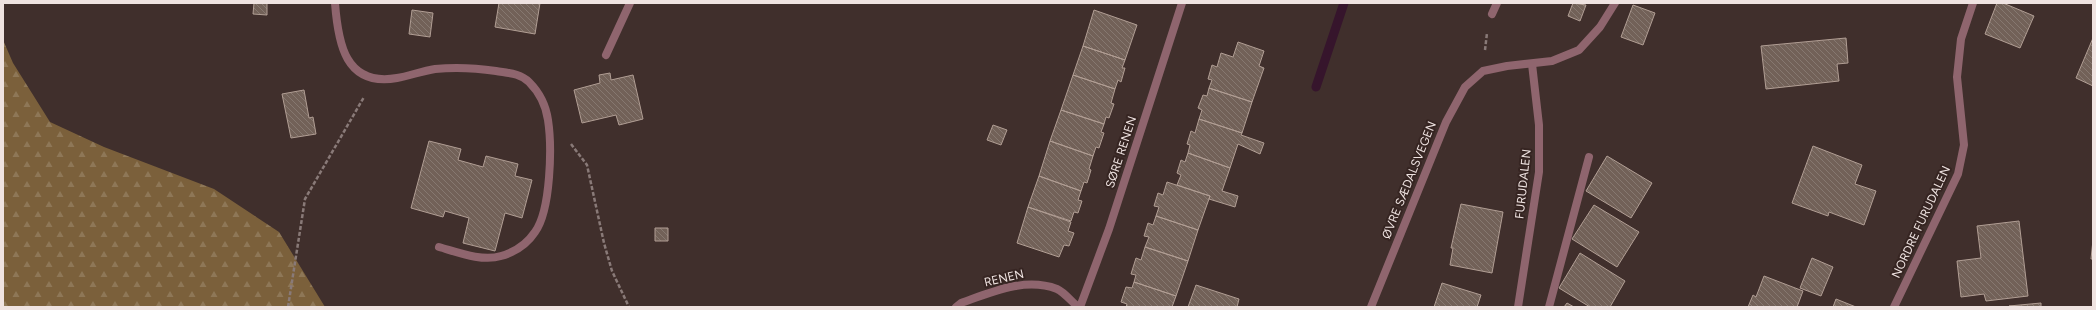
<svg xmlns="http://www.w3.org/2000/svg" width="2096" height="310" font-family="Figtree,sans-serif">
<defs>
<pattern id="forest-firs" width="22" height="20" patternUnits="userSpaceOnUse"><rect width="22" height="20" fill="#7b603b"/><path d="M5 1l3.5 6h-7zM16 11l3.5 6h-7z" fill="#8e7757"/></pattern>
<pattern id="building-back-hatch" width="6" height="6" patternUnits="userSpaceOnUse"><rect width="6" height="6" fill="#726158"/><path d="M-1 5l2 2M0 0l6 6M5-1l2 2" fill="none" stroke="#867870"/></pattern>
</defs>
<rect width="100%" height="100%" fill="#402f2c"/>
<!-- forest -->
<path fill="url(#forest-firs)" d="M3,40L13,63L50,122L104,147L214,189L279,232L325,307H3Z"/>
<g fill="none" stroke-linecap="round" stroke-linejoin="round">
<!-- stream -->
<path stroke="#36152c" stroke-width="9" d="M1316,87L1344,3"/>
</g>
<!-- building -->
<path fill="url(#building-back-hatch)" stroke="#b19e94" d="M254,3H267V15L253,14Z
M499,3H540L535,34L495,27Z
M1573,3L1586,5L1580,21L1568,16Z
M1997,3H2003L2034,16L2020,48L1985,34Z
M1633,5L1655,13L1643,45L1621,37Z
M412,10L433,13L430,37L409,34Z
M1094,10L1137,25L1125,60L1083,46Z
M1846,38L1848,63L1837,64L1839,81L1766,89L1761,46Z
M2093,38V86L2076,78Z
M1238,42L1264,51L1259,66L1264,68L1252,102L1209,88L1212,80L1208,79L1212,65L1217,67L1221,53L1233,57Z
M1083,46L1125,60L1122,68H1125L1121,82L1118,80L1115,89L1073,75Z
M610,73L611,80L633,75L643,119L619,125L616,115L582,123L574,90L600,83L599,75Z
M1073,75L1115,89L1111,103L1114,104L1109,118L1106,117L1104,124L1061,110Z
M1209,88L1252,102L1242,133L1199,119L1202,110L1198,108L1203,95L1207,96Z
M304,90L309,118L313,117L316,134L291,138L282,94Z
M1061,110L1104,124L1101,132L1104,133L1099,148L1096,147L1093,156L1050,141Z
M1199,119L1242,133L1241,135L1264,143L1260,154L1238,144L1230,168L1188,153L1190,145L1187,144L1191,131L1195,133Z
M993,125L1007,130L1001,145L987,140Z
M429,141L461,149L458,160L483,167L486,156L518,164L515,176L532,180L522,218L505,213L495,251L463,243L469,218L445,211L443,217L411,208Z
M1050,141L1093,156L1089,169L1091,170L1087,183L1084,182L1081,191L1039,176Z
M1813,146L1862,165L1855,184L1876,191L1864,225L1829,212L1828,216L1792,203Z
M1188,153L1230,168L1222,191L1238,196L1235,207L1209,199L1210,196L1177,185L1181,175L1177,173L1181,160L1185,162Z
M1607,156L1652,183L1631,218L1586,191Z
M1039,176L1081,191L1078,200L1082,201L1078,213L1074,212L1071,221L1028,207Z
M1167,182L1210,196L1198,230L1156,216L1159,207L1154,206L1158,193L1163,195Z
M1461,204L1503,212L1492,273L1450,265L1453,248H1451Z
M1594,205L1639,232L1617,267L1572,239Z
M1028,207L1071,222L1068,231L1074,233L1069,246L1064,245L1059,257L1017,243Z
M1156,216L1198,230L1188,261L1145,247L1149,237L1144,236L1148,223L1153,225Z
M2019,221L2028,296L1986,301L1984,294L1961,297L1957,261L1981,258L1977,226Z
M655,228H668V241H655Z
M2093,240V259H2091Z
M1145,247L1188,261L1176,296L1134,282L1136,275L1131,274L1136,258L1141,260Z
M1580,253L1625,281L1610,307H1590L1559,288Z
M1812,258L1833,267L1821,296L1800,288Z
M1764,276L1803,291L1797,307H1748L1753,295L1756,297Z
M1134,282L1176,296L1172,307H1126L1127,304L1121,302L1126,287L1132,288Z
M1442,283L1481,295L1477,307H1434Z
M1196,285L1239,299L1237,307H1188Z
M1836,299L1856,307H1833Z
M1567,303L1574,307H1564Z
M2041,303V307L2009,306Z"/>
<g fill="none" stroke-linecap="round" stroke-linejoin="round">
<!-- path -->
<path stroke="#897a78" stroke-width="2.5" stroke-dasharray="4 2" stroke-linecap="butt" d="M1485,50L1487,33
M571,144L587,165L604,243L612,271L629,307
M288,307L305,199L364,97"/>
<!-- lane -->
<path stroke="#8f656e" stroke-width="8" d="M606,55L630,3
M1518,307L1539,172V125L1532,64
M1549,307L1589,157"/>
<!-- street -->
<path stroke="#8f656e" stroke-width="8" d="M335,3C338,43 345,87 397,78C409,76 422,71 435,69C454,67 476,68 496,71C507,73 520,73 529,82C539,92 546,106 548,120C552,146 551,210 535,232C527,244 515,252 501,256C482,262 457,252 439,247
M1492,14L1497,3
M956,307L961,303C992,292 1025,277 1057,289C1064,292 1072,302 1078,307
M1080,307L1109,229L1182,3
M1371,307L1446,122L1465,87L1483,71L1507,66L1552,61L1579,50L1600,27L1615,3
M1894,307L1958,174L1964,145L1957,77L1961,39L1973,3"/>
</g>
<g text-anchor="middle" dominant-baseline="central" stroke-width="4" stroke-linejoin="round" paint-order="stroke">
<!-- street labels -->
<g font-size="12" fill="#efe3e1" stroke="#362522">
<text transform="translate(1121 152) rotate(-72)">SØRE RENEN</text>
<text transform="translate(1409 180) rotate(-68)">ØVRE SÆDALSVEGEN</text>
<text transform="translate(1523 184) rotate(-84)">FURUDALEN</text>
<text transform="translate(1921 222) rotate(-65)">NORDRE FURUDALEN</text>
<text transform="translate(1004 278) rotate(-13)">RENEN</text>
</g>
</g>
<!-- border -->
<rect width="2096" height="310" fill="none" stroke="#efe3e1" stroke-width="8"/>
</svg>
